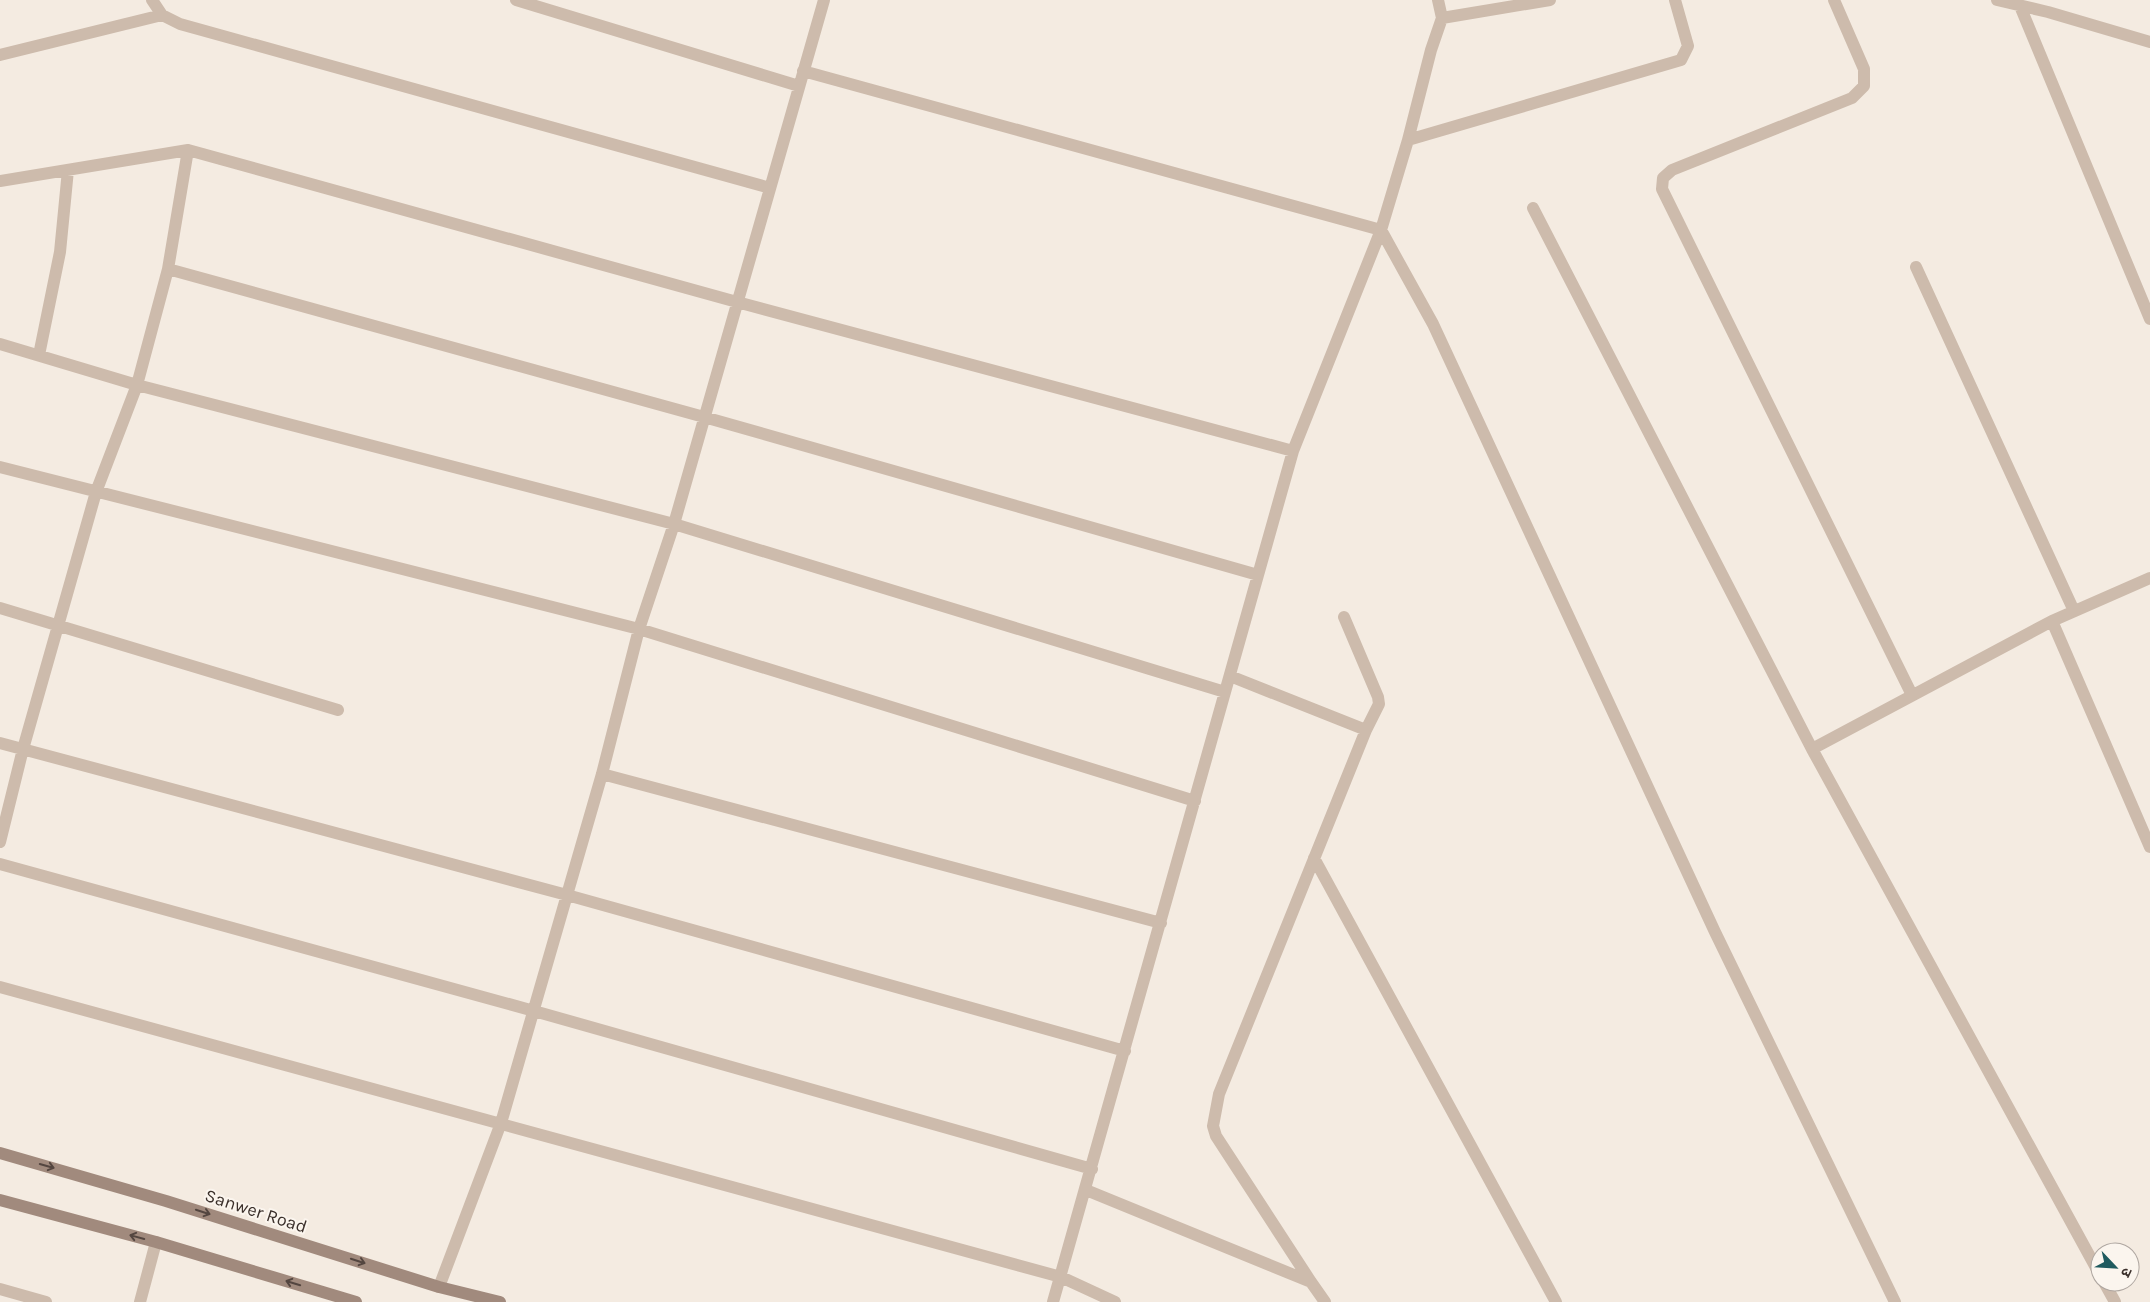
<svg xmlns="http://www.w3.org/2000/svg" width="2150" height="1302" font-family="Karla,'Noto Sans Devanagari',sans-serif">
<rect width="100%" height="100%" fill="#f4ebe1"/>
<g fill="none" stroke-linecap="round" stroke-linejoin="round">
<!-- street -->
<path stroke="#cdbbac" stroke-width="12" d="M152,0L162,15L180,24L770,188
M516,0L799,86
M1438,0L1442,18
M1834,0L1864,69V86L1852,98L1672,170L1663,178L1662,189L1912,695
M1997,0L2048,12L2150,42
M2020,6L2150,319
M0,55L162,15
M803,71L1381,230L1433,324L1715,932L1895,1302
M1408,140L1681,60L1688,46L1675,0
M0,181L188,150L737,302L1293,451
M1533,208L1812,749L2100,1275
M1916,267L2074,611
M168,269L704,417L1258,575
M0,344L137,385L674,524L1225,692
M39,355L60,252L68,170
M0,467L639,629L1195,801
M0,608L338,710
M2052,621L2150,847
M1230,676L1366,730
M0,743L567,895L1125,1051
M1812,749L2052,621L2150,578
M602,774L1161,923
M0,842L23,749L96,492L137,385L168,269L188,150
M1314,858L1556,1302
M0,864L534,1011L1092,1169
M0,987L1061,1277L1115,1302
M1086,1190L1311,1282
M2104,1282L2115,1302
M439,1287L501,1123L602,774L639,629L674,524L824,0
M0,1289L46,1302
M140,1302L156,1242
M1053,1302L1293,451L1381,230L1408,140L1431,50L1442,18L1550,0
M1325,1302L1311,1282L1216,1136L1213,1126L1219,1094L1366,730L1379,704L1378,697L1344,617"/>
<!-- secondary -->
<path stroke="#a18a7d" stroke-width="12" d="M0,1153L166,1201L439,1287L500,1302
M0,1200L156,1242L356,1302"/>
</g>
<!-- one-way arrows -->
<defs><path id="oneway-shaft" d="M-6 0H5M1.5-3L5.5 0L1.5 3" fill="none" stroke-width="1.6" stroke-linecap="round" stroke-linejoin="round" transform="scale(1.25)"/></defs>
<g stroke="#544640">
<use href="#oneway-shaft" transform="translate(47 1166) rotate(16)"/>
<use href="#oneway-shaft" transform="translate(203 1212) rotate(18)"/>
<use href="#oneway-shaft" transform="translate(137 1237) rotate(-165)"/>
<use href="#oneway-shaft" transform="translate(358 1261) rotate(18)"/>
<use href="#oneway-shaft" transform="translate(293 1283) rotate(-163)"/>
</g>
<g text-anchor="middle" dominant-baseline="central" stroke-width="4" stroke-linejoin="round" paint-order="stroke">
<!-- street labels -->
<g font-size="18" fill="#3b302b" stroke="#fbf5ee">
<text transform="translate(256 1211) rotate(18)">Sanwer Road</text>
</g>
</g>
<!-- north arrow -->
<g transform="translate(2115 1267) rotate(115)"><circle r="24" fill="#fbf5ee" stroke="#aea6a0"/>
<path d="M0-4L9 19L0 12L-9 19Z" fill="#1f5a5e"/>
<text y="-8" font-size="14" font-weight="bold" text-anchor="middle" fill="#3b302b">उ</text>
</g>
</svg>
